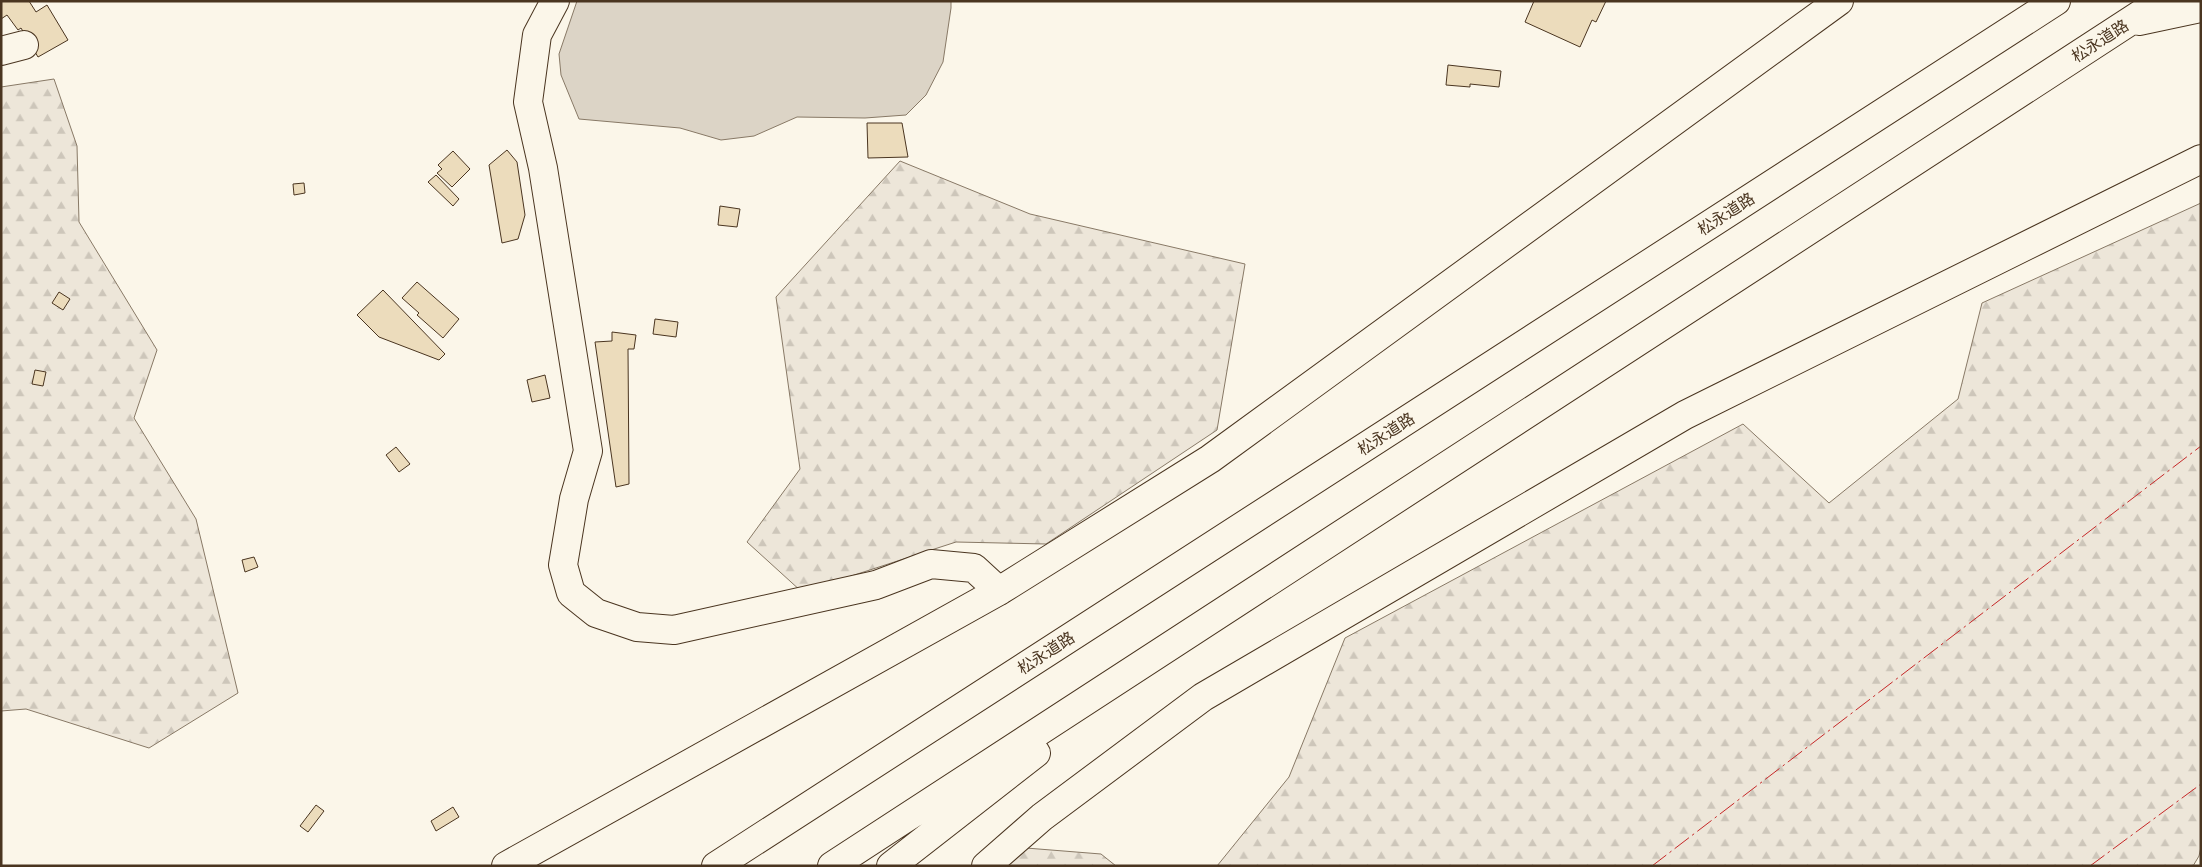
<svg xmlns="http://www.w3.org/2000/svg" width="2202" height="867" font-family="Helvetica,'Noto Sans JP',sans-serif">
<defs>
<pattern id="forest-firs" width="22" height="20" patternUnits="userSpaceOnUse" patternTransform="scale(1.25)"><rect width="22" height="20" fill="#ede6d9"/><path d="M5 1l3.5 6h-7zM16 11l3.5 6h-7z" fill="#cdc6ba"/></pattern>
</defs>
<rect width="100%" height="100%" fill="#fbf6e9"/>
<!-- forest -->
<path fill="url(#forest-firs)" stroke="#887966" d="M54,79L77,146L79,222L157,350L134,418L196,519L238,693L149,748L26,709L1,711V87Z
M900,161L1030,214L1245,264L1217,430L1046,544L956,542L802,592L747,542L800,469L776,297Z
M2201,203V847L2199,856L2193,866H1217L1289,777L1345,638L1743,424L1829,503L1958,399L1982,303Z
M1026,848L1101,854L1116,866H1005Z"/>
<!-- water -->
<path fill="#dcd4c6" stroke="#887966" d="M577,1H951V8L943,62L926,95L906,115L865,118L797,117L754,136L721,140L680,128L579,119L561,75L559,54Z"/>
<!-- building -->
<path fill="#ecdcbc" stroke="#4a3520" d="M1,1H29L36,12L47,5L68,40L38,57L21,28L18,30L7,15L1,19Z
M1534,1H1606L1596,22L1592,20L1580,47L1525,22Z
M1448,65L1501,71L1499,87L1470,84V87L1446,85Z
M867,123H902L908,157L868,158Z
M507,150L517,162L525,215L518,239L502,243L489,165Z
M453,151L470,169L452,187L437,173L442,169L438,165Z
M436,175L459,199L453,206L428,182Z
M304,183L305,193L294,195L293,184Z
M720,206L740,209L737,227L718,225Z
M417,282L459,319L443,338L417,315L419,313L402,298Z
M383,290L445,354L439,360L379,337L357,315Z
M59,292L70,299L63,310L52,303Z
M655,319L678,322L676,337L653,334Z
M612,332L636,335L634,349H628L629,484L616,487L595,342L612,341Z
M35,370L46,372L43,386L32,384Z
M545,375L550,398L532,402L527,380Z
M396,447L410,464L399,472L386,455Z
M254,557L258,567L245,572L242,560Z
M316,805L324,811L308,832L300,826Z
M453,807L459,817L436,831L431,821Z"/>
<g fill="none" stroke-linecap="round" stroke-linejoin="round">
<!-- street casing -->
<g stroke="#4a3520" stroke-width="30">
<path id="street" d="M555,1L537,35L528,102L543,168L588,451L574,499L563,565L571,593L596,613L637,627L674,630L876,585L931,564L974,568L999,591
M1,51L24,45
M506,866L999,591L1210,459L1839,1
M986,866L1042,817L1203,697L1685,415L2201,159"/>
</g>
<!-- highway casing -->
<g stroke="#4a3520" stroke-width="30">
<path id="highway" d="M2139,21L2201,8
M716,866L2056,1
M832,866L2161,1
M891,866L1036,753"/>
</g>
<!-- street -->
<use href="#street" stroke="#fbf6e9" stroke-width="28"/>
<!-- highway -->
<use href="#highway" stroke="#fbf6e9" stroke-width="28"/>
<!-- power -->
<path stroke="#c62828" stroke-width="1" stroke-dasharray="18 4 2.5 4" stroke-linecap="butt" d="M1652,866L2201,446
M2090,866L2201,784"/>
</g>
<g text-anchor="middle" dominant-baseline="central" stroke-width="4" stroke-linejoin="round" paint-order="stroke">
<!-- street labels -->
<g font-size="16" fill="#4a3520" stroke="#fbf6e9">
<text transform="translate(2100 41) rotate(-33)">松永道路</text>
<text transform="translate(1726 214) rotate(-33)">松永道路</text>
<text transform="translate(1386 434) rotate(-33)">松永道路</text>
<text transform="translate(1046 653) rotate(-33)">松永道路</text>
</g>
</g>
<!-- border -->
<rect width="2202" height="867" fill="none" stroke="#4a3520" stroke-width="5"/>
</svg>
